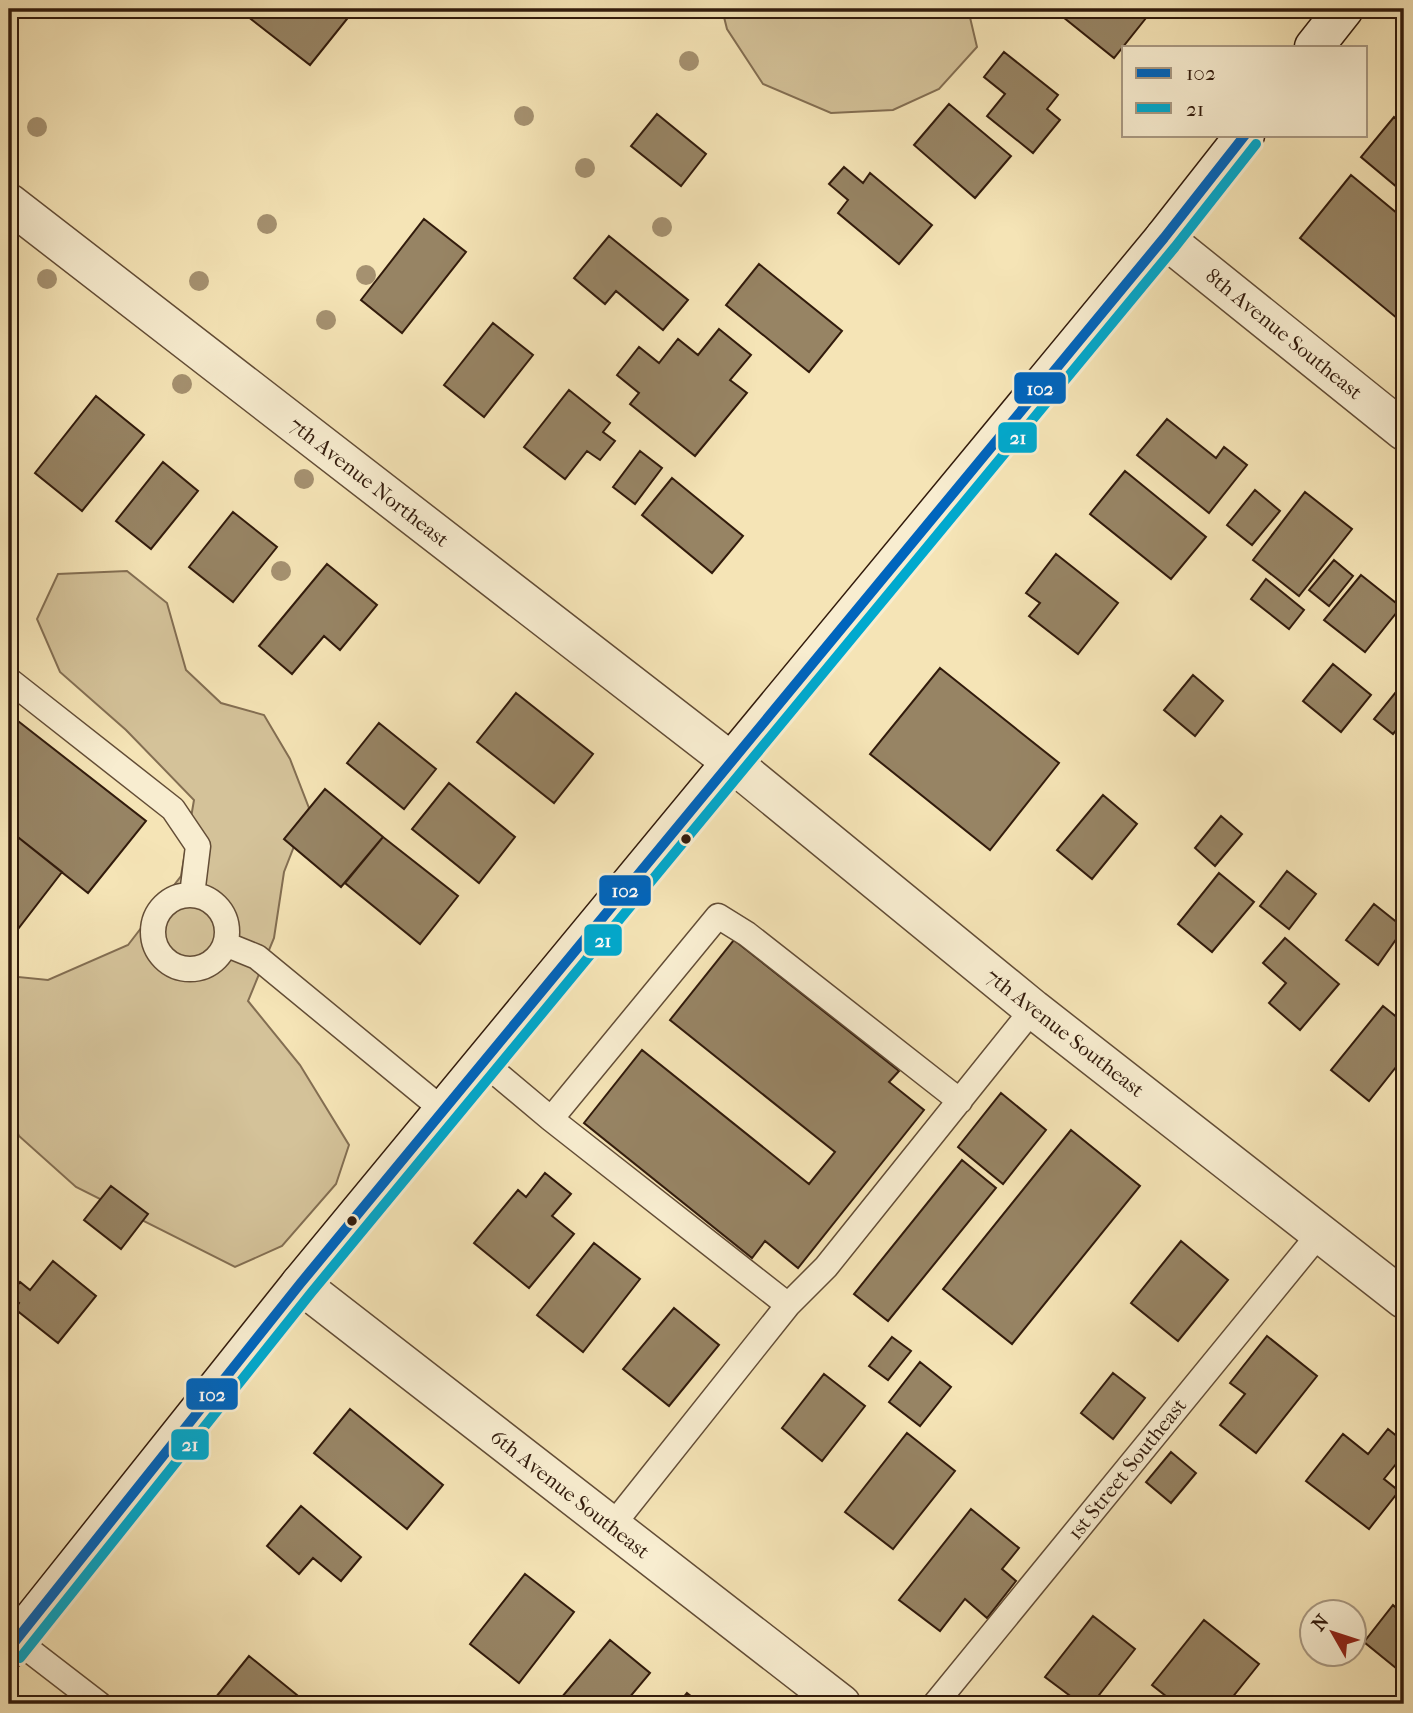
<svg xmlns="http://www.w3.org/2000/svg" width="1413" height="1713" font-family="'IM FELL French Canon',serif">
<rect width="100%" height="100%" fill="#f5e4b6"/>
<filter id="stains"><feTurbulence type="fractalNoise" baseFrequency=".00286" numOctaves="4"/><feColorMatrix values="0 0 0 0 .2 0 0 0 0 .09 0 0 0 0 .02 0 0 0 .5 -.17"/></filter>
<radialGradient id="worn" r=".72"><stop offset=".6" stop-color="#630" stop-opacity="0"/><stop offset="1" stop-color="#630" stop-opacity=".3"/></radialGradient>
<!-- green -->
<path fill="#d4c299" stroke="#836e52" stroke-width="2" d="M722,9H968L977,47L939,89L893,110L831,113L763,84L727,29Z
M127,571L167,603L186,670L221,703L264,715L290,759L309,808L284,872L274,938L248,1001L300,1065L349,1145L336,1184L282,1246L235,1267L76,1187L19,1136L9,1110V976L48,980L128,945L181,876L194,800L126,730L60,672L37,619L58,574Z"/>
<!-- building -->
<path fill="#978464" stroke="#321b0c" stroke-width="2" d="M238,9H355L310,65Z
M1053,9H1145L1150,13L1114,58Z
M1004,52L1058,95L1047,109L1060,120L1033,153L987,116L1005,94L984,77Z
M949,104L1011,156L975,198L914,145Z
M657,114L706,154L681,186L631,146Z
M1394,117L1404,126V193L1361,157Z
M844,167L863,183L870,173L932,225L899,264L838,213L848,200L829,184Z
M1351,175L1404,219V324L1300,238Z
M424,219L466,252L402,333L361,300Z
M609,236L688,300L663,330L616,291L605,304L574,278Z
M759,264L842,331L809,372L726,305Z
M493,323L533,355L484,417L444,385Z
M719,329L751,355L730,380L747,393L695,456L630,404L639,393L617,375L639,347L659,363L678,339L698,355Z
M569,390L610,423L603,432L615,441L600,460L587,451L565,479L524,447Z
M96,396L144,435L82,511L35,473Z
M1167,419L1216,458L1224,447L1247,465L1209,513L1137,455Z
M640,451L662,468L635,504L613,487Z
M163,462L198,491L151,549L116,521Z
M1125,471L1206,537L1171,579L1090,514Z
M672,478L743,536L712,573L642,515Z
M1255,490L1280,511L1252,545L1227,525Z
M1305,492L1352,529L1299,596L1253,560Z
M233,512L277,547L233,602L189,567Z
M1056,554L1118,603L1078,654L1029,616L1040,603L1026,593Z
M1334,560L1353,576L1329,606L1309,590Z
M327,564L377,605L340,650L324,636L292,674L259,646Z
M1361,575L1401,607L1365,652L1324,620Z
M1266,579L1304,610L1289,629L1251,599Z
M1333,664L1371,695L1341,732L1303,701Z
M940,668L1059,763L990,850L870,754Z
M1193,675L1223,701L1195,736L1164,710Z
M1404,682V721L1393,734L1374,719Z
M516,693L593,754L554,803L477,742Z
M9,714L146,821L88,893L9,830Z
M379,723L436,769L404,809L347,763Z
M449,783L515,837L479,883L412,829Z
M325,789L383,837L341,887L284,839Z
M1103,795L1137,824L1092,879L1057,850Z
M1221,816L1242,834L1215,866L1195,848Z
M9,830L62,872L18,929L9,921Z
M383,837L458,896L420,944L345,883Z
M1287,871L1316,894L1289,929L1260,906Z
M1219,873L1254,902L1212,952L1178,924Z
M1374,904L1404,928L1378,965L1346,940Z
M1285,938L1339,984L1300,1030L1269,1003L1286,983L1263,963Z
M734,940L899,1071L889,1082L924,1110L798,1268L765,1241L752,1258L584,1123L642,1050L809,1184L835,1152L670,1020Z
M1383,1006L1404,1023V1057L1369,1101L1331,1070Z
M1001,1093L1046,1130L1003,1184L958,1147Z
M1071,1130L1140,1186L1012,1344L943,1289Z
M962,1160L996,1188L888,1321L854,1294Z
M545,1173L571,1194L552,1216L574,1234L529,1288L474,1243L518,1190L526,1197Z
M111,1186L148,1214L121,1249L84,1220Z
M1181,1241L1228,1280L1178,1341L1131,1303Z
M594,1243L640,1279L583,1352L537,1315Z
M53,1261L96,1296L58,1343L15,1309L19,1303L9,1295L20,1282L30,1290Z
M674,1308L719,1345L669,1406L623,1369Z
M1267,1336L1317,1376L1256,1453L1220,1425L1245,1394L1230,1383Z
M892,1337L911,1351L888,1380L869,1366Z
M920,1362L951,1387L920,1426L889,1402Z
M1113,1373L1145,1398L1113,1439L1081,1413Z
M824,1374L865,1406L822,1461L782,1428Z
M350,1409L443,1485L407,1529L314,1453Z
M1388,1429L1404,1442V1454L1384,1479L1399,1491L1369,1529L1306,1481L1343,1434L1368,1454Z
M907,1433L955,1471L893,1549L845,1512Z
M1171,1452L1196,1473L1171,1503L1146,1482Z
M301,1506L361,1557L341,1581L313,1558L299,1574L267,1546Z
M971,1509L1019,1548L1002,1569L1016,1581L987,1618L965,1599L940,1631L899,1600Z
M525,1574L574,1612L519,1683L470,1644Z
M1393,1605L1404,1615L1402,1673L1364,1642Z
M1093,1616L1135,1649L1092,1704H1081L1045,1677Z
M1204,1620L1259,1664L1227,1704H1176L1152,1685Z
M610,1640L650,1673L624,1704H556Z
M249,1656L308,1704H224L216,1697Z
M687,1693L701,1704H678Z"/>
<g fill="none" stroke-linecap="round" stroke-linejoin="round">
<!-- lane casing -->
<g stroke="#634d36" stroke-width="27">
<path id="lane" d="M9,680L173,809L198,846L192,895
M153 932a37 37 0 1 1 74 0a37 37 0 1 1-74 0Z
M225,944L257,957L443,1110
M483,1062L551,1119L718,916L747,934L960,1101
M551,1119L788,1305
M612,1526L788,1305L826,1267L1033,1009
M16,1640L99,1704
M935,1704L1320,1233"/>
</g>
<!-- street casing -->
<g stroke="#634d36" stroke-width="41">
<path id="street" d="M9,203L730,761L1033,1009L1404,1299
M1164,238L1404,431
M300,1284L841,1704"/>
</g>
<!-- secondary casing -->
<g stroke="#321b0c" stroke-width="41">
<path id="secondary" d="M1314,47L1344,9
M9,1649L300,1284L1164,238L1245,135"/>
</g>
<!-- lane -->
<use href="#lane" stroke="#f8edd0" stroke-width="24"/>
<!-- street -->
<use href="#street" stroke="#f8edd0" stroke-width="38"/>
<!-- secondary -->
<use href="#secondary" stroke="#f8edd0" stroke-width="38"/>
<!-- bus-1 casing -->
<g stroke="#f8edd0" stroke-width="16">
<path id="bus-1" d="M9,1649L300,1284L1164,238L1245,135"/>
</g>
<!-- bus-2 casing -->
<g stroke="#f8edd0" stroke-width="16">
<path id="bus-2" d="M20,1658L311,1293L1175,247L1256,144"/>
</g>
<!-- bus-1 -->
<use href="#bus-1" stroke="#0065bd" stroke-width="10"/>
<!-- bus-2 -->
<use href="#bus-2" stroke="#00a9ce" stroke-width="10"/>
</g>
<!-- trees -->
<g fill="#a59170">
<circle cx="689" cy="61" r="10"/>
<circle cx="524" cy="116" r="10"/>
<circle cx="37" cy="127" r="10"/>
<circle cx="585" cy="168" r="10"/>
<circle cx="267" cy="224" r="10"/>
<circle cx="662" cy="227" r="10"/>
<circle cx="366" cy="275" r="10"/>
<circle cx="47" cy="279" r="10"/>
<circle cx="199" cy="281" r="10"/>
<circle cx="326" cy="320" r="10"/>
<circle cx="182" cy="384" r="10"/>
<circle cx="304" cy="479" r="10"/>
<circle cx="281" cy="571" r="10"/>
</g>
<!-- markers -->
<g fill="#321b0c" stroke="#f8edd0" stroke-width="2.5">
<circle cx="686" cy="839" r="6"/>
<circle cx="352" cy="1221" r="6"/>
</g>
<g text-anchor="middle" dominant-baseline="central" stroke-width="7" stroke-linejoin="round" paint-order="stroke">
<!-- street labels -->
<g font-size="21" fill="#321b0c" stroke="#f8edd0">
<text transform="translate(1284 334) rotate(39)">8th Avenue Southeast</text>
<text transform="translate(369 482) rotate(38)">7th Avenue Northeast</text>
<text transform="translate(1065 1033) rotate(38)">7th Avenue Southeast</text>
<text transform="translate(1127 1469) rotate(-51)">1st Street Southeast</text>
<text transform="translate(570 1494) rotate(38)">6th Avenue Southeast</text>
</g>
</g>
<g stroke="#f8edd0" stroke-width="2.5">
<rect x="1013" y="371" width="54" height="34" rx="7" fill="#0065bd"/>
<rect x="997" y="421" width="41" height="33" rx="7" fill="#00a9ce"/>
<rect x="598" y="874" width="54" height="33" rx="7" fill="#0065bd"/>
<rect x="583" y="923" width="40" height="34" rx="7" fill="#00a9ce"/>
<rect x="185" y="1377" width="54" height="34" rx="7" fill="#0065bd"/>
<rect x="170" y="1428" width="40" height="33" rx="7" fill="#00a9ce"/>
</g>
<g font-size="19" text-anchor="middle" font-weight="bold" fill="#fff">
<text x="1040" y="395">102</text>
<text x="1018" y="444">21</text>
<text x="625" y="897">102</text>
<text x="603" y="947">21</text>
<text x="212" y="1401">102</text>
<text x="190" y="1451">21</text>
</g>
<!-- margin -->
<rect width="1413" height="1713" fill="none" stroke="#f5e4b6" stroke-width="35"/>
<rect x="10" y="10" width="1392" height="1692" fill="none" stroke="#321b0c" stroke-width="3.5"/>
<rect x="18" y="18" width="1378" height="1678" fill="none" stroke="#321b0c" stroke-width="2"/>
<!-- legend -->
<rect x="1122" y="46" width="245" height="91" fill="#f8edd0" stroke="#a99982" stroke-width="2"/>
<rect x="1136" y="68" width="35" height="10" fill="#0065bd" stroke="#a99982" stroke-width="2"/>
<text x="1186" y="80" font-size="21" fill="#321b0c">102</text>
<rect x="1136" y="103" width="35" height="10" fill="#00a9ce" stroke="#a99982" stroke-width="2"/>
<text x="1186" y="116" font-size="21" fill="#321b0c">21</text>
<!-- north arrow -->
<g transform="translate(1333 1633) rotate(309)"><circle r="33" fill="#f8edd0" stroke="#a99982" stroke-width="2"/>
<path d="M0-5L12 26L0 18L-12 26Z" fill="#8f2418"/>
<text y="-10" font-size="19" font-weight="bold" text-anchor="middle" fill="#321b0c">N</text>
</g>
<rect width="100%" height="100%" filter="url(#stains)"/>
<rect width="100%" height="100%" fill="url(#worn)"/>
</svg>
